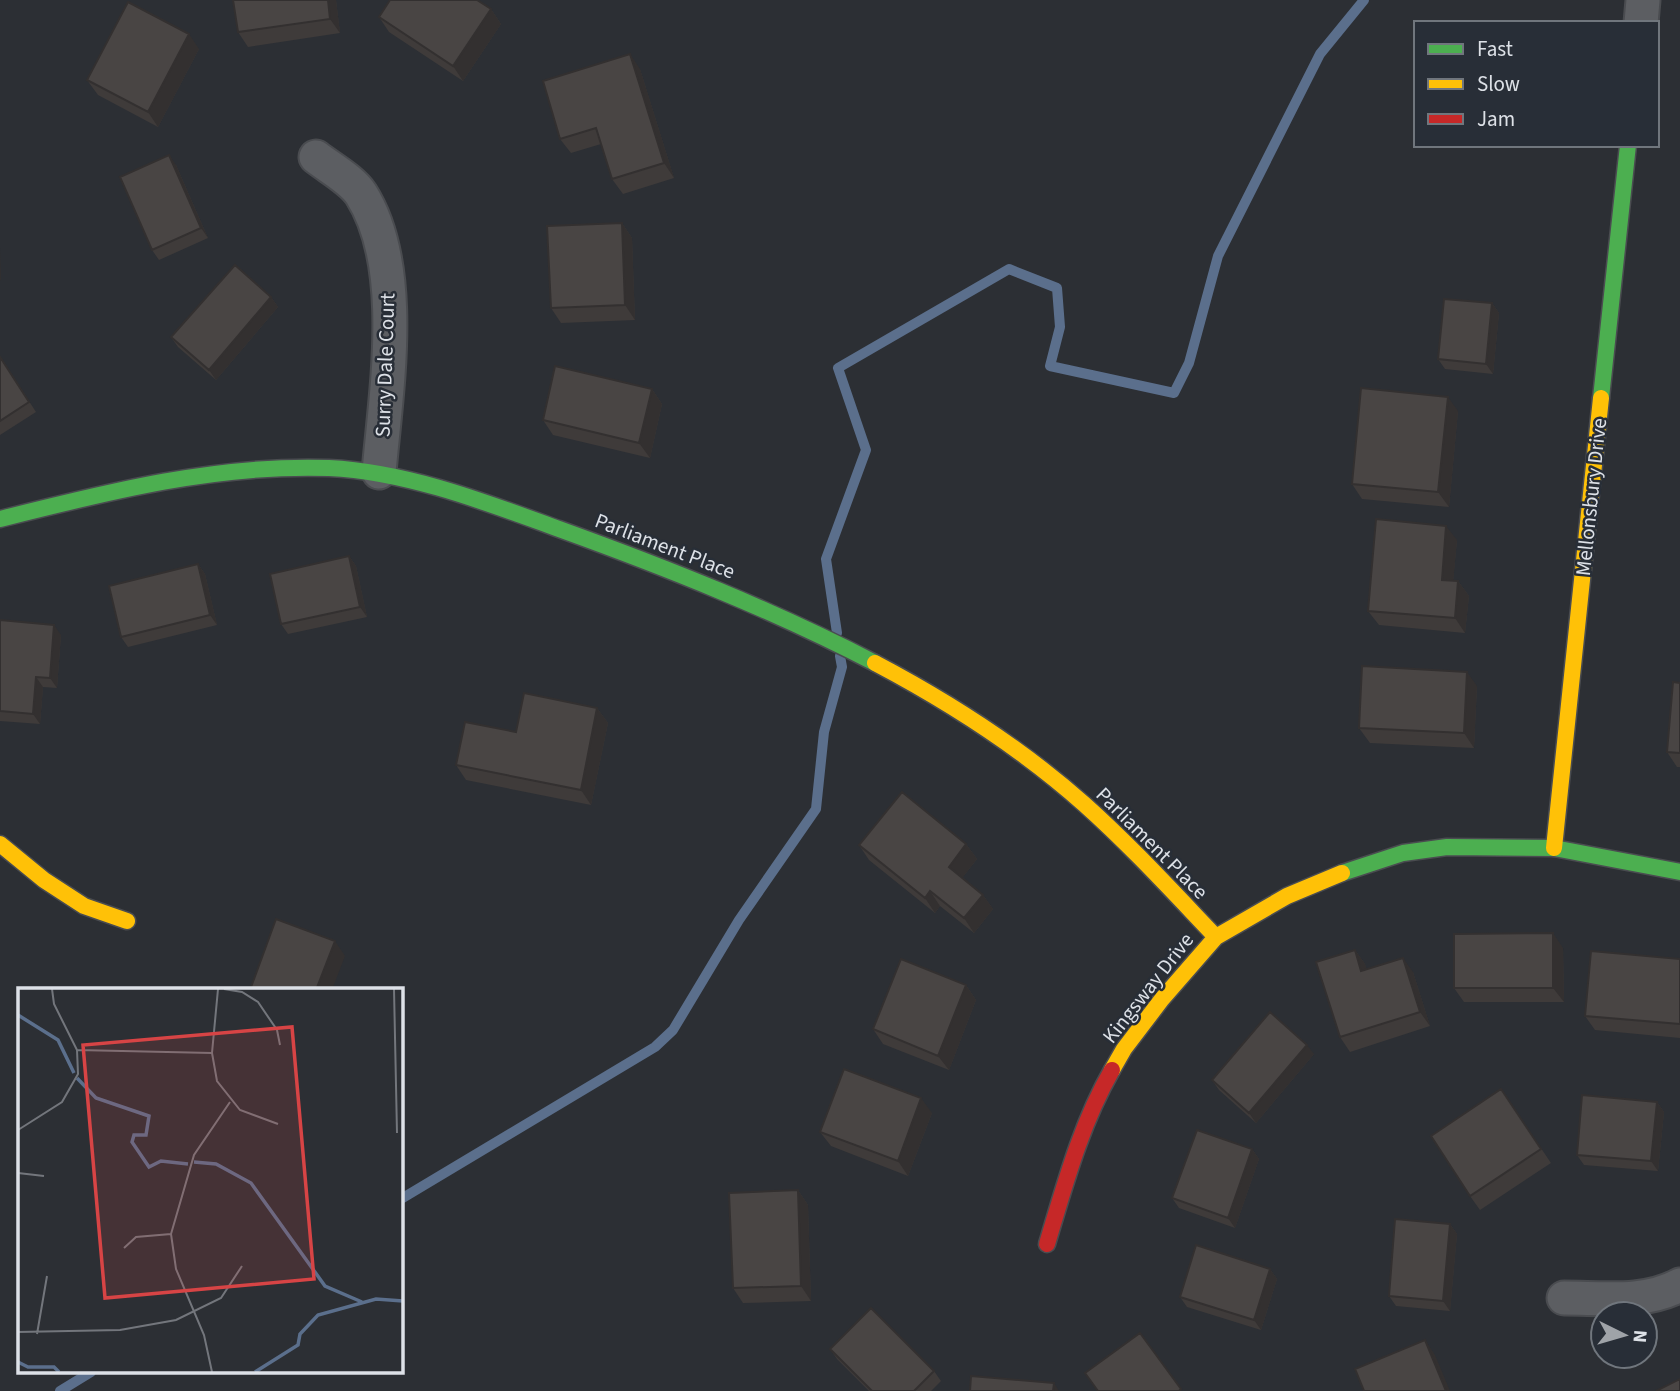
<svg xmlns="http://www.w3.org/2000/svg" width="1680" height="1391" font-family="'Source Sans 3',sans-serif">
<rect width="100%" height="100%" fill="#2c2f34"/>
<g fill="none" stroke-linecap="round" stroke-linejoin="round">
<!-- stream -->
<path stroke="#5b6f8c" stroke-width="10" d="M837,633L826,559L866,450L838,368L1009,269L1057,288L1060,327L1050,366L1174,393L1189,363L1218,256L1320,54L1364,0
M401,1199L655,1047L673,1030L739,920L816,809L824,732L842,667L840,656
M60,1391L91,1372"/>
<!-- street casing -->
<g stroke="#4a4c50" stroke-width="37">
<path id="street" d="M1641,23L1643,0
M316,157C330,168 352,180 361,194C407,266 386,391 379,472
M1564,1298C1604,1298 1645,1304 1680,1285"/>
</g>
<!-- fast casing -->
<g stroke="#4a4c50" stroke-width="19">
<path id="fast" d="M1601,398L1628,145
M0,519C107,492 217,464 329,468C408,472 485,502 559,529C667,568 773,610 875,663
M1342,873L1403,853L1447,847L1554,848L1680,872"/>
</g>
<!-- slow casing -->
<g stroke="#4a4c50" stroke-width="19">
<path id="slow" d="M875,663C949,702 1022,749 1084,804C1131,846 1173,892 1216,937
M0,844L44,880L84,906L127,921
M1554,848L1601,398
M1112,1070L1124,1049L1162,999L1216,937L1287,896L1342,873"/>
</g>
<!-- jam casing -->
<g stroke="#4a4c50" stroke-width="19">
<path id="jam" d="M1047,1244C1065,1184 1081,1124 1112,1070"/>
</g>
<!-- street -->
<use href="#street" stroke="#5c5e62" stroke-width="33"/>
<!-- fast -->
<use href="#fast" stroke="#4caf50" stroke-width="16"/>
<!-- slow -->
<use href="#slow" stroke="#ffc107" stroke-width="16"/>
<!-- jam -->
<use href="#jam" stroke="#c62828" stroke-width="16"/>
</g>
<!-- wall -->
<path fill="#3f3b3a" d="M336,0L340,33L248,47L238,32Z
M491,9L501,24L463,81L389,32L379,17Z
M199,49L158,127L98,95L87,80Z
M640,69L674,178L623,194L612,179L601,144L571,153L560,139Z
M176,165L208,238L159,260L152,250Z
M622,223L632,238L635,320L561,323L551,308Z
M271,297L278,307L216,380L178,347L171,337Z
M1492,303L1499,313L1493,374L1445,369L1438,359Z
M0,356L36,412L0,435Z
M652,389L662,404L650,458L553,435L543,420Z
M1458,411L1449,507L1362,499L1352,484Z
M1457,540L1453,581H1458L1469,596L1465,633L1379,625L1368,611Z
M349,556L356,566L367,617L288,634L281,624Z
M198,564L205,574L217,625L128,647L121,637Z
M0,620L61,635L57,688L43,687L40,724L0,721Z
M1680,683V767H1677L1667,752Z
M1477,686L1474,748L1370,743L1359,728Z
M597,708L608,723L591,805L466,780L456,765L516,732Z
M966,844L977,859L962,878L983,895L993,909L974,933L940,906L935,913L869,860L859,845Z
M1563,948L1564,1002H1464L1454,988Z
M1355,950L1365,964L1366,970L1413,972L1430,1026L1350,1052L1340,1037Z
M1680,959V1038L1595,1030L1585,1016Z
M966,985L976,1000L949,1070L883,1044L873,1029Z
M1314,1054L1256,1123L1219,1090L1212,1080Z
M1501,1089L1551,1163L1480,1210L1470,1196Z
M1657,1102L1664,1112L1658,1171L1584,1165L1577,1155Z
M932,1113L908,1176L831,1146L820,1132Z
M1252,1149L1259,1159L1235,1228L1179,1208L1172,1198Z
M798,1190L808,1205L811,1301L743,1303L733,1288Z
M1450,1224L1457,1234L1450,1311L1396,1306L1389,1296Z
M1270,1269L1277,1279L1261,1330L1187,1307L1180,1297Z
M830,1349L934,1371L941,1381L931,1391H869L837,1359Z"/>
<!-- shaded-wall -->
<path fill="#333030" d="M328,0H336L340,33L330,19Z
M491,9L501,24L463,81L453,66Z
M189,34L199,49L158,127L148,112Z
M630,54L640,69L674,178L664,163Z
M169,155L176,165L208,238L201,228Z
M622,223L632,238L635,320L625,305Z
M0,248L1,281L0,279Z
M271,297L278,307L216,380L209,370Z
M1492,303L1499,313L1493,374L1486,364Z
M652,389L662,404L650,458L639,443Z
M1448,397L1458,411L1449,507L1438,492Z
M1446,526L1457,540L1452,594L1442,580Z
M349,556L356,566L367,617L360,607Z
M198,564L205,574L217,625L210,615Z
M1458,581L1469,596L1465,633L1455,618Z
M54,625L61,635L57,688L50,678Z
M1467,672L1477,686L1474,748L1464,733Z
M36,677L43,687L40,724L33,714Z
M597,708L608,723L591,805L581,790Z
M966,844L977,859L959,882L949,867Z
M930,891L940,906L935,913L925,898Z
M983,895L993,909L974,933L964,918Z
M1553,933L1563,948L1564,1002L1553,988Z
M335,941L345,956L332,990H316Z
M1355,950L1365,964L1372,986L1361,971Z
M1403,958L1413,972L1430,1026L1420,1012Z
M966,985L976,1000L949,1070L938,1056Z
M1307,1045L1314,1054L1256,1123L1249,1113Z
M921,1098L932,1113L908,1176L898,1161Z
M1657,1102L1664,1112L1658,1171L1651,1161Z
M1252,1149L1259,1159L1235,1228L1228,1218Z
M798,1190L808,1205L811,1301L801,1286Z
M1450,1224L1457,1234L1450,1311L1443,1301Z
M1270,1269L1277,1279L1261,1330L1254,1320Z
M1425,1340L1435,1355L1450,1391H1446Z
M1054,1383L1059,1391H1053Z"/>
<!-- building -->
<path fill="#494544" stroke="#333030" stroke-width="2" d="M233,0H328L330,19L238,32Z
M390,0H477L491,9L453,66L379,17Z
M128,2L189,34L148,112L87,80Z
M630,54L664,163L612,179L596,128L560,139L543,81Z
M169,155L201,228L152,250L120,177Z
M622,223L625,305L551,308L547,226Z
M235,265L271,297L209,370L171,337Z
M1444,299L1492,303L1486,364L1438,359Z
M0,357L29,402L0,421Z
M555,366L652,389L639,443L543,420Z
M1361,388L1448,397L1438,492L1352,484Z
M1376,519L1446,526L1442,580L1458,581L1455,618L1368,611Z
M349,556L360,607L281,624L270,574Z
M198,564L210,615L121,637L109,586Z
M0,620L54,625L50,678L36,677L33,714L0,711Z
M1362,666L1467,672L1464,733L1359,728Z
M1673,682L1680,683V753L1667,752Z
M524,693L597,708L581,790L456,765L465,722L516,732Z
M902,792L966,844L949,867L983,895L964,918L930,891L925,898L859,845Z
M276,919L335,941L316,990H250Z
M1553,933V988H1454V934Z
M1355,950L1361,971L1403,958L1420,1012L1340,1037L1316,962Z
M1591,951L1680,959V1024L1585,1016Z
M901,959L966,985L938,1056L873,1029Z
M1270,1012L1307,1045L1249,1113L1212,1080Z
M844,1069L921,1098L898,1161L820,1132Z
M1501,1089L1541,1149L1470,1196L1431,1136Z
M1582,1095L1657,1102L1651,1161L1577,1155Z
M1197,1130L1252,1149L1228,1218L1172,1198Z
M798,1190L801,1286L733,1288L729,1193Z
M1395,1219L1450,1224L1443,1301L1389,1296Z
M1196,1245L1270,1269L1254,1320L1180,1297Z
M871,1308L934,1371L914,1391H872L830,1349Z
M1140,1333L1181,1389L1179,1391H1098L1085,1373Z
M1425,1340L1446,1391H1364L1355,1369Z
M971,1376L1054,1383L1053,1391H970Z
M1680,1379V1391H1656Z"/>
<g text-anchor="middle" dominant-baseline="central" stroke-width="5" stroke-linejoin="round" paint-order="stroke">
<!-- street labels -->
<g font-size="21" fill="#dde1e7" stroke="#282e37">
<text transform="translate(385 365) rotate(-88)">Surry Dale Court</text>
<text transform="translate(1591 497) rotate(-84)">Mellonsbury Drive</text>
<text transform="translate(665 546) rotate(21)">Parliament Place</text>
<text transform="translate(1152 843) rotate(45)">Parliament Place</text>
<text transform="translate(1148 988) rotate(-52)">Kingsway Drive</text>
</g>
</g>
<!-- overview -->
<g transform="translate(18 988)">
<rect width="385" height="385" fill="#2c2f34"/>
<path fill="none" stroke="#5b6f8c" stroke-width="3.5" d="M0,27L40,52L56,85M59,90L78,110L131,128L128,147H116L114,154L131,179L143,173L170,176M176,174L198,176L233,195L307,298L344,314M0,374L10,379H36L41,384M237,384L280,357L282,346L300,327L358,311L385,313"/>
<path fill="none" stroke="#73767c" stroke-width="2" d="M200,1L194,65L199,93L222,122L260,136M206,1L224,4L240,14L259,42L262,57M376,1L379,145M59,62L194,65M0,142L44,114L60,86L59,62L36,16L34,1M0,185L26,188M106,260L118,249L153,246M0,344L102,342L158,332L203,310L224,278M19,346L29,288M194,384L186,347L158,281L153,246L176,167L212,114"/>
<path fill="#d74445" fill-opacity="0.15" stroke="#d74445" stroke-width="3.5" d="M274,39L296,291L87,310L65,57Z"/>
<rect width="385" height="385" fill="none" stroke="#dde1e7" stroke-width="3.5"/>
</g>
<!-- legend -->
<rect x="1414" y="21" width="245" height="126" fill="#282e37" stroke="#70767d" stroke-width="2"/>
<rect x="1428" y="44" width="35" height="10" fill="#4caf50" stroke="#70767d" stroke-width="2"/>
<text x="1477" y="56" font-size="21" fill="#dde1e7">Fast</text>
<rect x="1428" y="79" width="35" height="10" fill="#ffc107" stroke="#70767d" stroke-width="2"/>
<text x="1477" y="91" font-size="21" fill="#dde1e7">Slow</text>
<rect x="1428" y="114" width="35" height="10" fill="#c62828" stroke="#70767d" stroke-width="2"/>
<text x="1477" y="126" font-size="21" fill="#dde1e7">Jam</text>
<!-- north arrow -->
<g transform="translate(1624 1335) rotate(95)"><circle r="33" fill="#282e37" stroke="#70767d" stroke-width="2"/>
<path d="M0-5L12 26L0 18L-12 26Z" fill="#9fa3a8"/>
<text y="-10" font-size="19" font-weight="bold" text-anchor="middle" fill="#dde1e7">N</text>
</g>
</svg>
